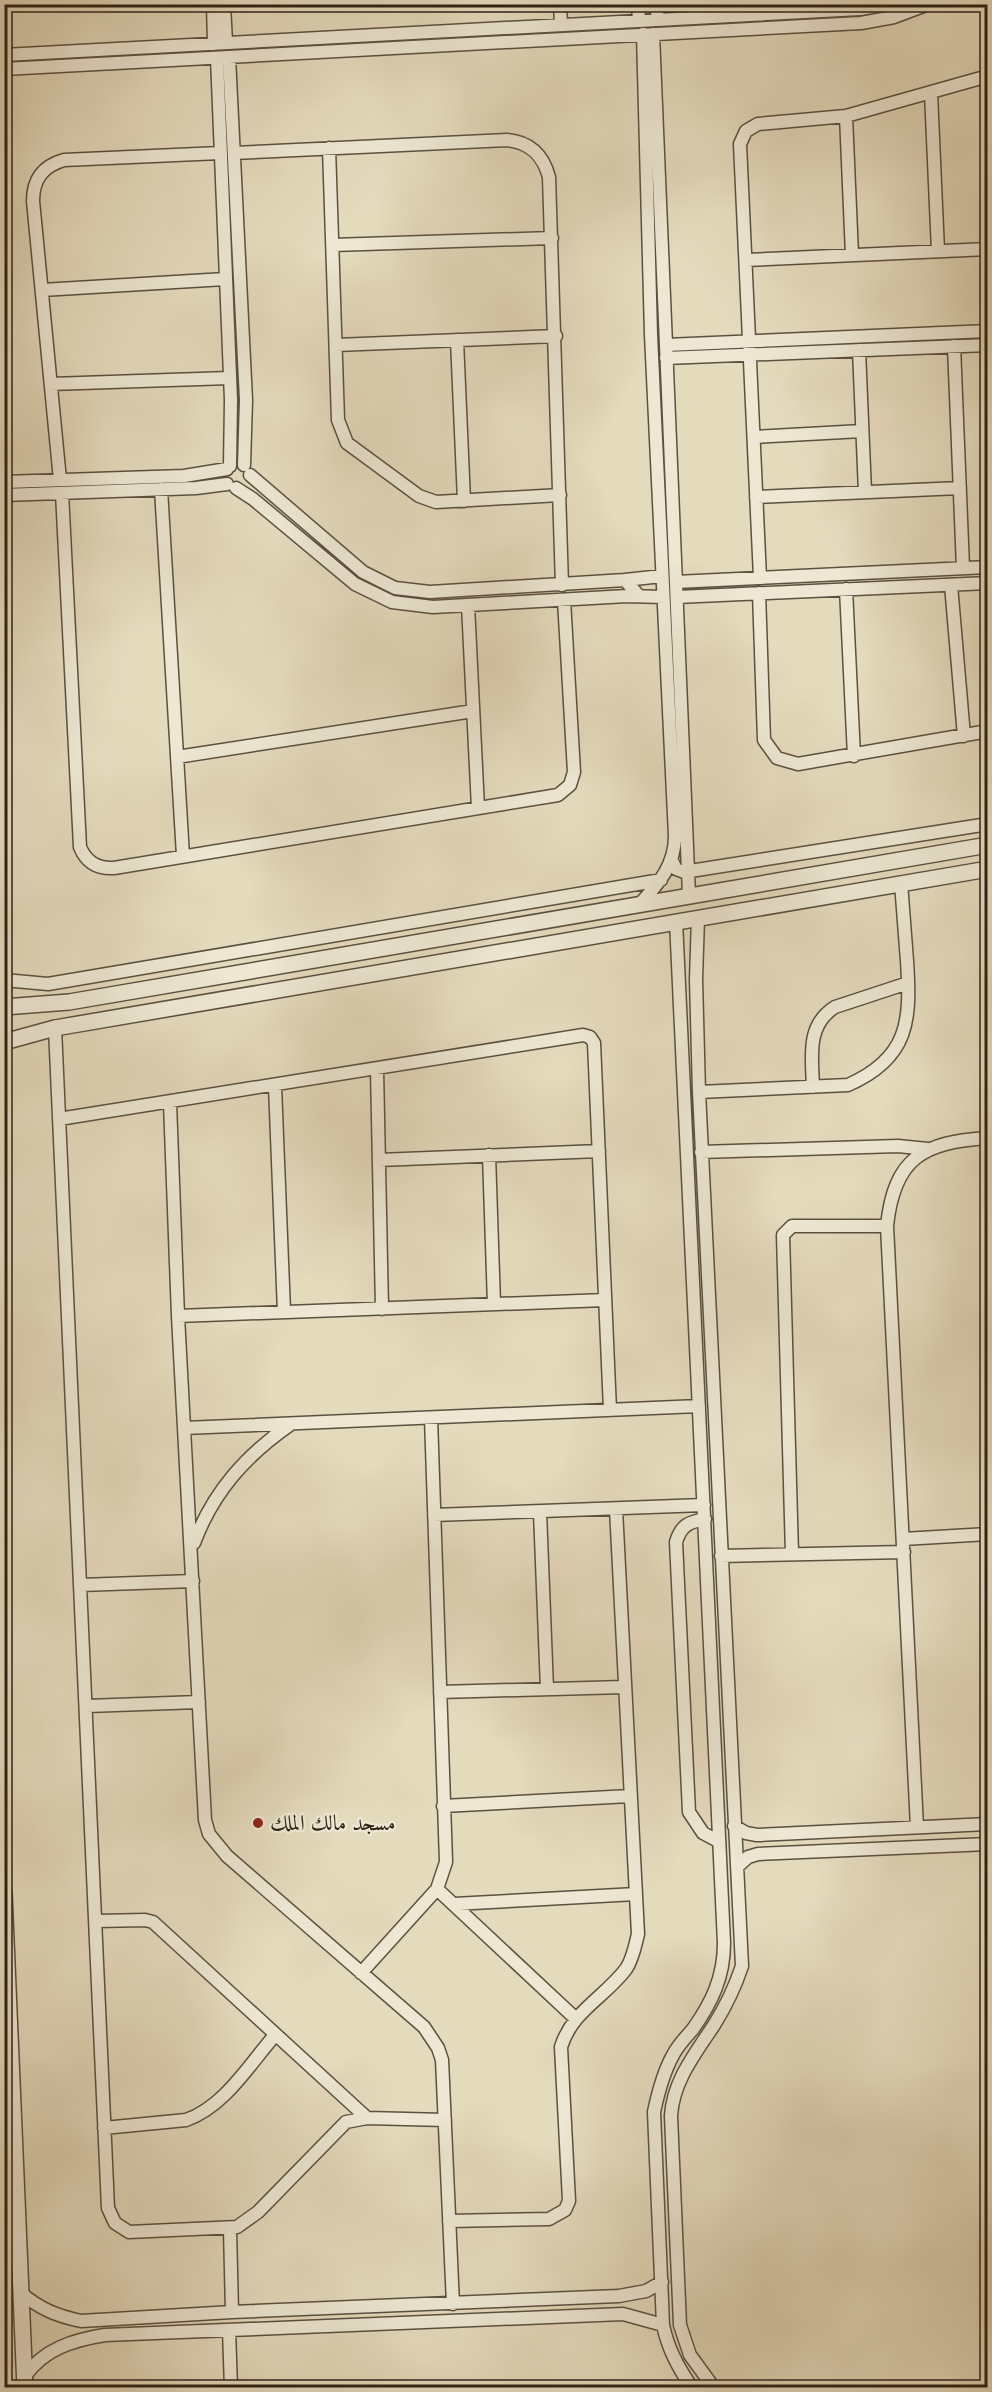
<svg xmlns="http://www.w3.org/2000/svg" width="992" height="2392" font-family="Cardo,Amiri,serif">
<rect width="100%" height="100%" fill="#e4dabc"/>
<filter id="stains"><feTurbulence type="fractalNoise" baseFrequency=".00333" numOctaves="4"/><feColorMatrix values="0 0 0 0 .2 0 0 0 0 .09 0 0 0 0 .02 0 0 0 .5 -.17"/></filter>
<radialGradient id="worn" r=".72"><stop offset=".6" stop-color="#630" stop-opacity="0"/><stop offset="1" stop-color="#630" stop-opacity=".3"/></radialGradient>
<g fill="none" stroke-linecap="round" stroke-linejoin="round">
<!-- minor casing -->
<g stroke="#5c5040" stroke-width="15">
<path id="minor" d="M213,4L214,44
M224,4L226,43
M560,4L561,24
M638,4L639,21
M656,4L658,20
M653,34L689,895
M4,55L860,9L890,4
M229,57L246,400L244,465
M217,58L231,400L230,466
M4,69L861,23L894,17L929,4
M931,93L938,251
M846,116L852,255
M329,148L338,420L347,443L419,496L436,502L560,495
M234,153L507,140C530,142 543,155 549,177L562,585
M333,245L552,238
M746,260L988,249
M42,290L225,279
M457,340L464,501
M336,345L556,336
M666,345L988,331
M954,346L963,568
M859,350L865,492
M666,358L988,345
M51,384L229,378
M754,437L862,431
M250,475L363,572L395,588L430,592L625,580L639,596
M60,480L33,201C33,179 43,166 64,160L220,153
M4,482L184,476L227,469
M236,488L253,499L355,584L392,602L433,607L627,596L663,597
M161,489L183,856
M62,493L80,847C86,862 97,869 114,868L558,795L570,785L574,772L564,600
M4,495L196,488L227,484
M756,497L960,488
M760,578L740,144L746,131L758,124L846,116L988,76
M625,580L662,576
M676,582L988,567
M951,585L964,736
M846,589L854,756
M759,593L764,740L777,758L798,764L988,731
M677,597L988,583
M468,605L478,808
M177,757L473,711
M672,861L676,869L684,872L988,824
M639,905C658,884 675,866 675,836L651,335L643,34
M698,918L696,979L699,1092L742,1966C735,1987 726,2006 714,2025C695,2054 673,2081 671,2116L680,2325L690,2355L714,2388
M676,921L724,1943C724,1977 712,2002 693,2029C686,2037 678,2045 673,2055C663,2073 658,2093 654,2112L663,2325C668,2349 678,2367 692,2388
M4,980L48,984L661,880
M55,1028L108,2208L115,2223L129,2232L237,2227L258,2212L346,2122L367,2118L445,2120
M377,1070L382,1309
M275,1086L284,1312
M813,1087C812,1057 806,1025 835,1007L908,983
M699,1092L848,1085C909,1058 911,1021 907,961C905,935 903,909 901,883
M170,1103L178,1316L205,1820L209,1834L227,1856L424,2027L438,2048L442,2060L453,2304
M59,1119L583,1035L590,1037L594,1043L610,1410
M701,1152L898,1146L928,1149
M489,1155L494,1304
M379,1160L599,1151
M178,1316L605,1300
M184,1428L699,1406
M540,1512L547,1689
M434,1515L704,1505
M705,1519C689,1522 681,1525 676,1542L689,1812L703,1833L718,1841
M903,1539L988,1534
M194,1543C213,1492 246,1455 291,1424
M792,1554L783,1235L792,1226H887
M721,1556L904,1552
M81,1585L193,1581
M440,1692L624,1687
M87,1706L199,1702
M443,1806L630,1796
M734,1826L746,1833L757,1835L988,1824
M917,1827L887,1226C894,1158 923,1142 988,1138
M737,1867L748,1857L758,1854L988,1844
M437,1889L575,2018
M454,1904L636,1894
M96,1921L145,1920L153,1922L367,2118
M361,1973L437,1889L446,1862L431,1418
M104,2128L186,2120C224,2107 249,2065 275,2035
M449,2221L549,2219L565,2210L569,2201L561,2047C572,2011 604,1998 626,1969C633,1959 635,1946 638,1934L616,1509
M230,2229L232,2312
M21,2293C40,2309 57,2316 81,2321L232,2312L619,2296L646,2291L662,2282
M229,2330L231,2388
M25,2376C44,2349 73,2340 105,2335L623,2314L663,2325"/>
</g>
<!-- tertiary casing -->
<g stroke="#5c5040" stroke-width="18">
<path id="tertiary" d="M4,1007L69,1002L988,845
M4,1042L55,1028L988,869
M4,1893L25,2388"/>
</g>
<!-- minor -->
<use href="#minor" stroke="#ede7d3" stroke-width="12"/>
<!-- tertiary -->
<use href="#tertiary" stroke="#ede7d3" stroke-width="15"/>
</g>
<!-- markers -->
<circle fill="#8f2418" stroke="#ede7d3" stroke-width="2" cx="258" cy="1823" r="6"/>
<g text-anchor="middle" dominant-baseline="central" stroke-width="4.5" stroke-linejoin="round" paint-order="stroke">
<!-- poi labels -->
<g font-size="22" fill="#2e2216" stroke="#ede7d3" text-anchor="start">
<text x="270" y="1823">مسجد مالك الملك</text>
</g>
</g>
<!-- margin -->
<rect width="992" height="2392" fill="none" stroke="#e4dabc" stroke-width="24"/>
<rect x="6" y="6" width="980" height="2380" fill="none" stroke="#2e2216" stroke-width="3"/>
<rect x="12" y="12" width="968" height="2368" fill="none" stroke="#2e2216" stroke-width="1.5"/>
<rect width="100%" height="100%" filter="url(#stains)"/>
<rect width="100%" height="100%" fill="url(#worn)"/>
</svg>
